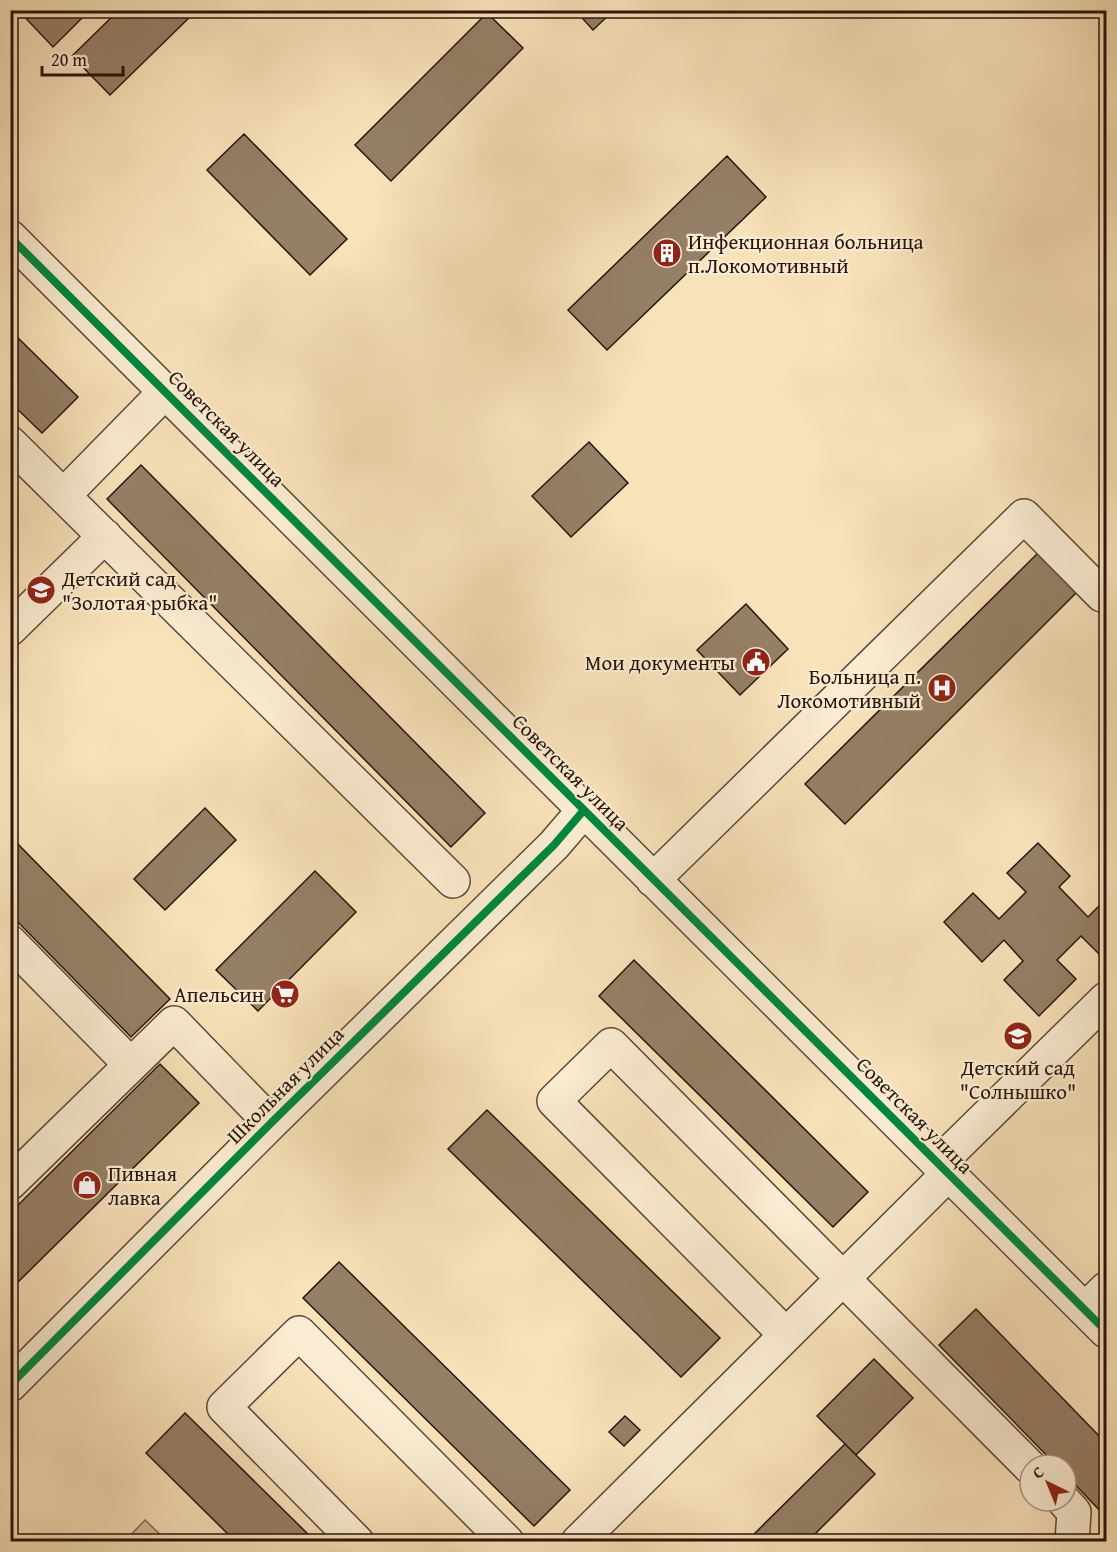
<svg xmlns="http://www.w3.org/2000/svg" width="1117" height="1552" font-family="'Gentium Book Plus',serif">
<rect width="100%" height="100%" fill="#f8e2ba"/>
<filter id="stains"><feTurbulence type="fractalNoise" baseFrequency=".00333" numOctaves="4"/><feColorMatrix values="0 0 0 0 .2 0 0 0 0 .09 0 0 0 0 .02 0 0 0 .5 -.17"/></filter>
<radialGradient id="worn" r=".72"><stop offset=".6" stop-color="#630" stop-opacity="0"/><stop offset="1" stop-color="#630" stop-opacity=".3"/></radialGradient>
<!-- green -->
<path fill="#d5bf9c" stroke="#7f6a54" stroke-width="1.5" d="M145,1520L167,1541H125Z"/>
<!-- building -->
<path fill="#957f66" stroke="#29140b" stroke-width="1.5" d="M18,10H90L53,47Z
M119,10H197L110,95L72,56Z
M575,10H614L593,30Z
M487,13L523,48L391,181L355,145Z
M244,134L347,239L310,275L207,170Z
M727,156L766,197L607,350L568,310Z
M10,330L78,397L42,433L10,402Z
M589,442L628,483L571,537L532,496Z
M141,465L485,813L451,847L107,499Z
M1039,552L1078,591L845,824L805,784Z
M746,604L788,649L740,695L697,650Z
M205,808L236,840L165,910L134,879Z
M10,836L170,999L131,1037L10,914Z
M1038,843L1070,876L1059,887L1088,917L1106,899V952L1102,957L1081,936L1057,960L1076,979L1039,1016L1004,980L1023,961L1004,940L982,962L944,922L973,893L999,919L1026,892L1007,873Z
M315,871L356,912L258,1011L216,970Z
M634,960L868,1192L833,1227L599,996Z
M160,1064L199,1103L10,1290V1213Z
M487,1110L720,1338L681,1377L448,1149Z
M339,1262L570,1490L534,1526L303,1298Z
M976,1309L1106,1443V1517L1066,1475V1465H1056L939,1345Z
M874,1359L913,1398L856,1455L817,1416Z
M185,1413L316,1542H236L146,1453Z
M625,1416L640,1430L624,1446L609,1432Z
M845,1444L875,1474L807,1542H746Z"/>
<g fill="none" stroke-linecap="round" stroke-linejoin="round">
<!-- minor casing -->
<g stroke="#5d4837" stroke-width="36">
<path id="minor" d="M10,237L1106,1331
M10,443L453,881
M64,495L165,392
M10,629L105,536
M653,880L1024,516L1102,595
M10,942L131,1065
M938,1164L1106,999
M10,1183L174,1023L271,1123
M1085,1310L1106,1289
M786,1335L554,1101L611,1045L1030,1467
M10,1385L271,1123L554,845L584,810
M1064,1501L1074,1512L1072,1542
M357,1542L224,1407L299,1333L507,1542
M578,1542L948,1174"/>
</g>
<!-- minor -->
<use href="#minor" stroke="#faecd2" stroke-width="33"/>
<!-- cycleway casing -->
<g stroke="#faecd2" stroke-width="11">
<path id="cycleway" d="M10,237L1106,1331
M10,1385L271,1123L554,845L584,810"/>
</g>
<!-- cycleway -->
<use href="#cycleway" stroke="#00873e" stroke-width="8"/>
</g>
<!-- icons -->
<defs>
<g id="building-disc" transform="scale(1.5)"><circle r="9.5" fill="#8f2418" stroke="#faecd2"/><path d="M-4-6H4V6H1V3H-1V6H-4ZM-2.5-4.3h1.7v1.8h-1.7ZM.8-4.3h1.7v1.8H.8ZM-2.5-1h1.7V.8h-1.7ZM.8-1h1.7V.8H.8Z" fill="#fff"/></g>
<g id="school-disc" transform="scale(1.5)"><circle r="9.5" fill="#8f2418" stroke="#faecd2"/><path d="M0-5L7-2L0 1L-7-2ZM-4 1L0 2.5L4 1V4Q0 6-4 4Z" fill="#fff"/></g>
<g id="civic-disc" transform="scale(1.5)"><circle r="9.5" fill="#8f2418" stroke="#faecd2"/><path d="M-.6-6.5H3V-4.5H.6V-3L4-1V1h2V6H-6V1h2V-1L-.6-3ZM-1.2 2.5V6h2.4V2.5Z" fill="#fff"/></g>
<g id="hospital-disc" transform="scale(1.5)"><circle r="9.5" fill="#8f2418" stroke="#faecd2"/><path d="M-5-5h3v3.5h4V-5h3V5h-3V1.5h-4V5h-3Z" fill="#fff"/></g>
<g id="supermarket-disc" transform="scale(1.5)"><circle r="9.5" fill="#8f2418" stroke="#faecd2"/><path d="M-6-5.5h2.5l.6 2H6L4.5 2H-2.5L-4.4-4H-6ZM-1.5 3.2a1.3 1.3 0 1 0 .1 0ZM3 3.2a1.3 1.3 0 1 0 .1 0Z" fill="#fff"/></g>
<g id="shop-disc" transform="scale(1.5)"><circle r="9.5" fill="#8f2418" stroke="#faecd2"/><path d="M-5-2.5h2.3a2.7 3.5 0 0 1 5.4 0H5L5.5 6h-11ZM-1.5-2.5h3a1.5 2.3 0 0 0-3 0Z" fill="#fff"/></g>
</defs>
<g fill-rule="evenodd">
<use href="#building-disc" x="667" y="253"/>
<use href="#school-disc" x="41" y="590"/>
<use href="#civic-disc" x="756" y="662"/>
<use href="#hospital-disc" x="942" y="688"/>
<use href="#supermarket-disc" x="285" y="994"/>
<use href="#school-disc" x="1018" y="1036"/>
<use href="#shop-disc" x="87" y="1185"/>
</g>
<g text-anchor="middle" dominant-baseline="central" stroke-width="4.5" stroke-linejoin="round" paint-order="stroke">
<!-- poi labels -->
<g font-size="21" fill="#29140b" stroke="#faecd2" text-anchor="start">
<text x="688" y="241">Инфекционная больница<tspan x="688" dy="24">п.Локомотивный</tspan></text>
<text x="62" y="578">Детский сад<tspan x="62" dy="24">"Золотая рыбка"</tspan></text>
<text x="735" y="662" text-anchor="end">Мои документы</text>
<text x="921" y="676" text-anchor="end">Больница п.<tspan x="921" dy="24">Локомотивный</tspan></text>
<text x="264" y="994" text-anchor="end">Апельсин</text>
<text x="1018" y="1067" text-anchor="middle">Детский сад<tspan x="1018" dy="24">"Солнышко"</tspan></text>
<text x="108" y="1173">Пивная<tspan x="108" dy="24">лавка</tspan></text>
</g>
<!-- street labels -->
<g font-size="21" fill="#29140b" stroke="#faecd2">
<text transform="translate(227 428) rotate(45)">Советская улица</text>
<text transform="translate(571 772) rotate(45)">Советская улица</text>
<text transform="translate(285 1085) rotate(-45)">Школьная улица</text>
<text transform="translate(915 1115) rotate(45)">Советская улица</text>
</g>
</g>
<!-- margin -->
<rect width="1117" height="1552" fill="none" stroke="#f8e2ba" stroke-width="36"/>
<rect x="12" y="12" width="1093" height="1528" fill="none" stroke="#29140b" stroke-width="3"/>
<rect x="18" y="18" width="1081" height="1516" fill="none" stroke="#29140b" stroke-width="1.5"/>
<!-- north arrow -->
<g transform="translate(1048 1483) rotate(317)"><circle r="28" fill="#faecd2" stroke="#a69682" stroke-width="1.5"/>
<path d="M0-4.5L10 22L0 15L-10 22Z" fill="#8f2418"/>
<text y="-9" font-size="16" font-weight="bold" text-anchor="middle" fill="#29140b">С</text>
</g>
<!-- scale -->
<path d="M42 66v9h81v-9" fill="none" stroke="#29140b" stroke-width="3"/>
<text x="51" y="66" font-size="18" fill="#29140b" stroke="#faecd2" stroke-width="4.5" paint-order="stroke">20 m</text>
<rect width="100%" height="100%" filter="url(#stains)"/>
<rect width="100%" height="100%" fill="url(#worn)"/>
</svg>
